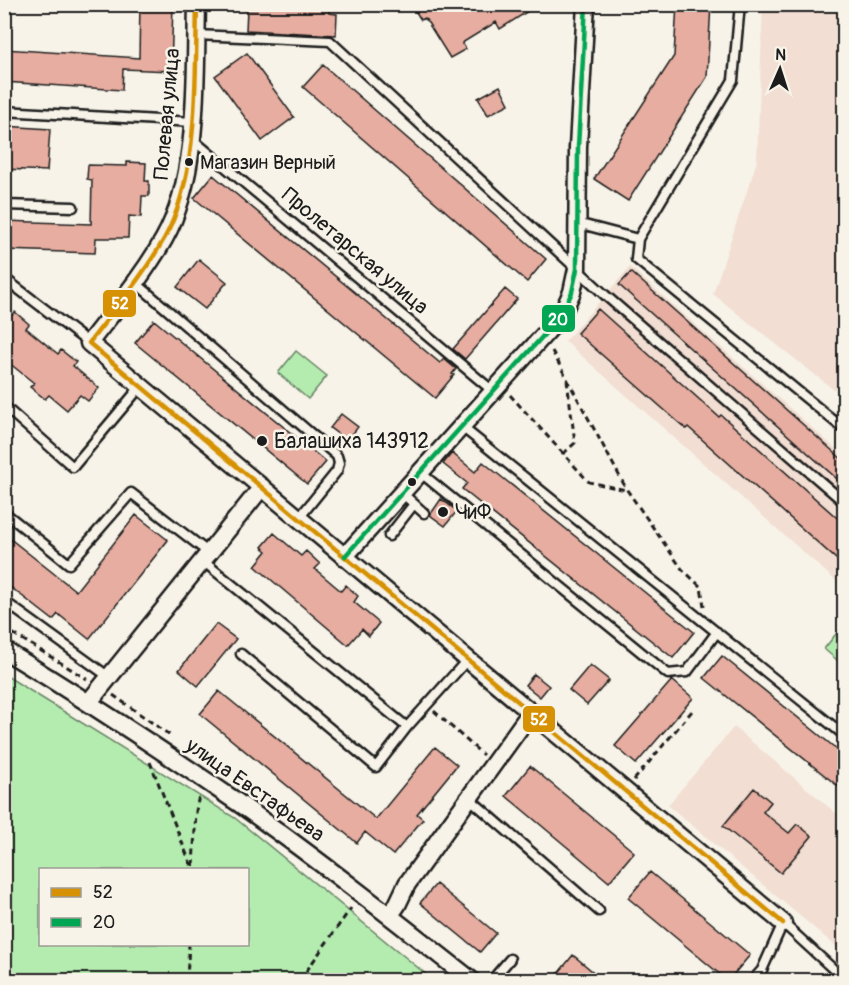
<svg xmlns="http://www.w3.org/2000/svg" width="849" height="985" font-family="Pangolin,sans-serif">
<rect width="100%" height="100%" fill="#f7f3e8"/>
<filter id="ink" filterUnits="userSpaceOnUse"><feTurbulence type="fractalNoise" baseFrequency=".0167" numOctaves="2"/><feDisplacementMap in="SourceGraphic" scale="12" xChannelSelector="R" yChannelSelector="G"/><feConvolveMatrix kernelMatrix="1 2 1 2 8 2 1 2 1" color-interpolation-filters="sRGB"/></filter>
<g filter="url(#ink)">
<!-- built -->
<path fill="#f2ded2" d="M763,5H844V390L833,389L713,294L757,161Z
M630,267L844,456V588L565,341Z
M734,727L844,820V941L838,948L668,805Z"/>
<!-- green -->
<path fill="#b4ecb0" stroke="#688466" stroke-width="1.5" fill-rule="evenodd" d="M296,351L327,376L308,399L278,373Z
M844,624V666L824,649Z
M5,675L235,818L433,980H5ZM40,870H248V944H40Z"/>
<!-- building -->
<path fill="#e6ada0" stroke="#1c1c1c" stroke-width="1.5" d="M140,4H173L171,71L123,69L122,90L4,82V49L139,58Z
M256,4H329V13L337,14L336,35L246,30L247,9H256Z
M411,4H539L500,29L496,22L462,43L466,49L450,58L425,18L421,20Z
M677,4H711L707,77L628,201L594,179L674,56Z
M247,53L294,117L262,141L215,76Z
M323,65L546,259L527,282L303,87Z
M500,86L509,104L488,115L478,98Z
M4,126L50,129L47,171L4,169Z
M127,162L146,163L145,181H149V196H142L141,217L129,216L128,238H96L95,253L4,250V221L91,224L92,180L87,179L88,165L127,166Z
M213,175L440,363L444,359L456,369L452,374L454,375L435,398L194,198Z
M199,259L227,282L205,309L177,287Z
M631,272L844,461V485L619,285Z
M505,289L517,299L465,359L453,349Z
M598,309L719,417L721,415L844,524V566L688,427L686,429L577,333Z
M4,310L11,316L15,312L29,324L26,328L58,354L61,350L76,362L73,366L99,388L88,401L80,395L67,410L49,395L45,399L30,387L34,383L4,359Z
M154,320L326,462L307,484L135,343Z
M341,414L358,427L347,441L330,428Z
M452,453L475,472L483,462L694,632L673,658L462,489L467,483L443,464Z
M441,499L457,511L445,526L430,515Z
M136,515L168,540L89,639L58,614L53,620L4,582V534L76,591Z
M274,533L301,556L306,551L320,564L315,569L341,591L346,585L358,596L354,602L379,623L369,636L362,629L348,645L255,566L267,551L262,547Z
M216,624L236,639L198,686L179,670Z
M722,656L844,755V791L704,678Z
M590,665L609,680L587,705L569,690Z
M534,674L549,686L540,697L525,685Z
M672,680L693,698L636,764L615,746Z
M219,691L376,819L435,747L457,765L417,814L423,819L393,855L365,832L357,843L200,714Z
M530,766L634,852L609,882L506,796Z
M754,788L771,802L763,812L789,833L797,824L812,836L781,873L723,826Z
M650,872L750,955L728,981L628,898Z
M436,884L496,933L480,952L420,903Z
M573,955L604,981H552Z"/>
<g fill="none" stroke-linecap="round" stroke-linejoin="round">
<!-- lane casing -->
<g stroke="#1c1c1c" stroke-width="13">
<path id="lane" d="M196,35L330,41L605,295L844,502
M4,111L193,122
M192,139L494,392
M4,205L73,207
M577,223L638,239L733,80L740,4
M638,239L636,259L844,429
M4,278L89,343
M135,282L337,456L339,463L337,471L299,518
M4,406L73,467L141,386
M462,427L844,735
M421,473L668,674L687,672L717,632
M402,493L424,513
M4,512L69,564L131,493L209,553
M389,536L414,504
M203,561L407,727L468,659
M4,601L109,677
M241,654L376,767L407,727
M469,798L599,911
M492,980L510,959
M753,980L762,970L783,923L844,979"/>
</g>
<!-- street casing -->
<g stroke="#1c1c1c" stroke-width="21">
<path id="street" d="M197,4C195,76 200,175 164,239C143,276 115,309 89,343L783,923
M345,556L561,316L572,292L577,269L578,147L586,4
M4,650C84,699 163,751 240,804C319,860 395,920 471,980
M89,702L262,487
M390,915L397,905L407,884L531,712"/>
</g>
<!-- path -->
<path stroke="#1c1c1c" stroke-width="3" stroke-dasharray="6 4.5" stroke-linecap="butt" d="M552,351L627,490L682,569L701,587L704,606
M510,395L589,482L626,490
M563,454L575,443L567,380
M4,628L87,679
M113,695L171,736
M434,711L483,755
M150,762L193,870
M634,780L692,711
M193,866L196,811L199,795
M187,980L189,944
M300,980L351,908
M433,980L443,977"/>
<!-- lane -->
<use href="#lane" stroke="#f7f3e8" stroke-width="8"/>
<!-- street -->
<use href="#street" stroke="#f7f3e8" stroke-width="16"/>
<!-- bus-1 casing -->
<g stroke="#f7f3e8" stroke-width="9">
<path id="bus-1" d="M197,4C195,76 200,175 164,239C143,276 115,309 89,343L783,923"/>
</g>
<!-- bus-2 casing -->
<g stroke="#f7f3e8" stroke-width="9">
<path id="bus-2" d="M345,556L561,316L572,292L577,269L578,147L586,4"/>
</g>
<!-- bus-1 -->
<use href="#bus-1" stroke="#d69104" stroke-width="4.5"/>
<!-- bus-2 -->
<use href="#bus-2" stroke="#00a651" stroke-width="4.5"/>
</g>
</g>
<!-- markers -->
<g fill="#1c1c1c" stroke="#f7f3e8" stroke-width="2">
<circle cx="189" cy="162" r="5"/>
<circle cx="262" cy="441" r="6"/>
<circle cx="412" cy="482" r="5"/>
<circle cx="443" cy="512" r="6"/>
</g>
<g text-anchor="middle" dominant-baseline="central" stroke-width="5" stroke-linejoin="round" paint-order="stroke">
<!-- bus labels -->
<g font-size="20" fill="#1c1c1c" stroke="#f7f3e8" text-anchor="start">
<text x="200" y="162">Магазин Верный</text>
</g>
<!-- street labels -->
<g font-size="21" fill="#1c1c1c" stroke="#f7f3e8">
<text transform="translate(167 114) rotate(-85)">Полевая улица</text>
<text transform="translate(355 251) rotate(40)">Пролетарская улица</text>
<text transform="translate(255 790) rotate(35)">улица Евстафьева</text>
</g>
<!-- poi labels -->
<g font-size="21" fill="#1c1c1c" stroke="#f7f3e8" text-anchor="start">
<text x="274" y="441">Балашиха 143912</text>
<text x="455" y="512">ЧиФ</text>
</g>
</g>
<g stroke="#f7f3e8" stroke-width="2">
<rect x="102" y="289" width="35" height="29" rx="6" fill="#d69104"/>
<rect x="541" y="304" width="35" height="29" rx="6" fill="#00a651"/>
<rect x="522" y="705" width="34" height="28" rx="6" fill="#d69104"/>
</g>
<g font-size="16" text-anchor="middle" font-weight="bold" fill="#fff">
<text x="120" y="309">52</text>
<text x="558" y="325">20</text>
<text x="539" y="725">52</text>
</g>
<!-- margin -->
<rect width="849" height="985" fill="none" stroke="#f7f3e8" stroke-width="24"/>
<rect x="12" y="12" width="825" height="961" fill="none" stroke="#1c1c1c" stroke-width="2" filter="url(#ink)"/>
<!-- legend -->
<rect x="39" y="868" width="210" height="78" fill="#f7f3e8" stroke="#9f9d96" stroke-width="1.5"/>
<rect x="51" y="888" width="30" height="9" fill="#d69104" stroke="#9f9d96" stroke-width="1.5"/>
<text x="93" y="898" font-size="18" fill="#1c1c1c">52</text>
<rect x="51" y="918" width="30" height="9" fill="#00a651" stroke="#9f9d96" stroke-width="1.5"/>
<text x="93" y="928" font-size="18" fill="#1c1c1c">20</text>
<!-- north arrow -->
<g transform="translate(780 69) rotate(3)" stroke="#f7f3e8" stroke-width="4.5" paint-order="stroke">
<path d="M0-4.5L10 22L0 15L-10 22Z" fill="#1c1c1c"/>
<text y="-9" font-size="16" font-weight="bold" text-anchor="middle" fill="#1c1c1c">N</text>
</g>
</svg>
